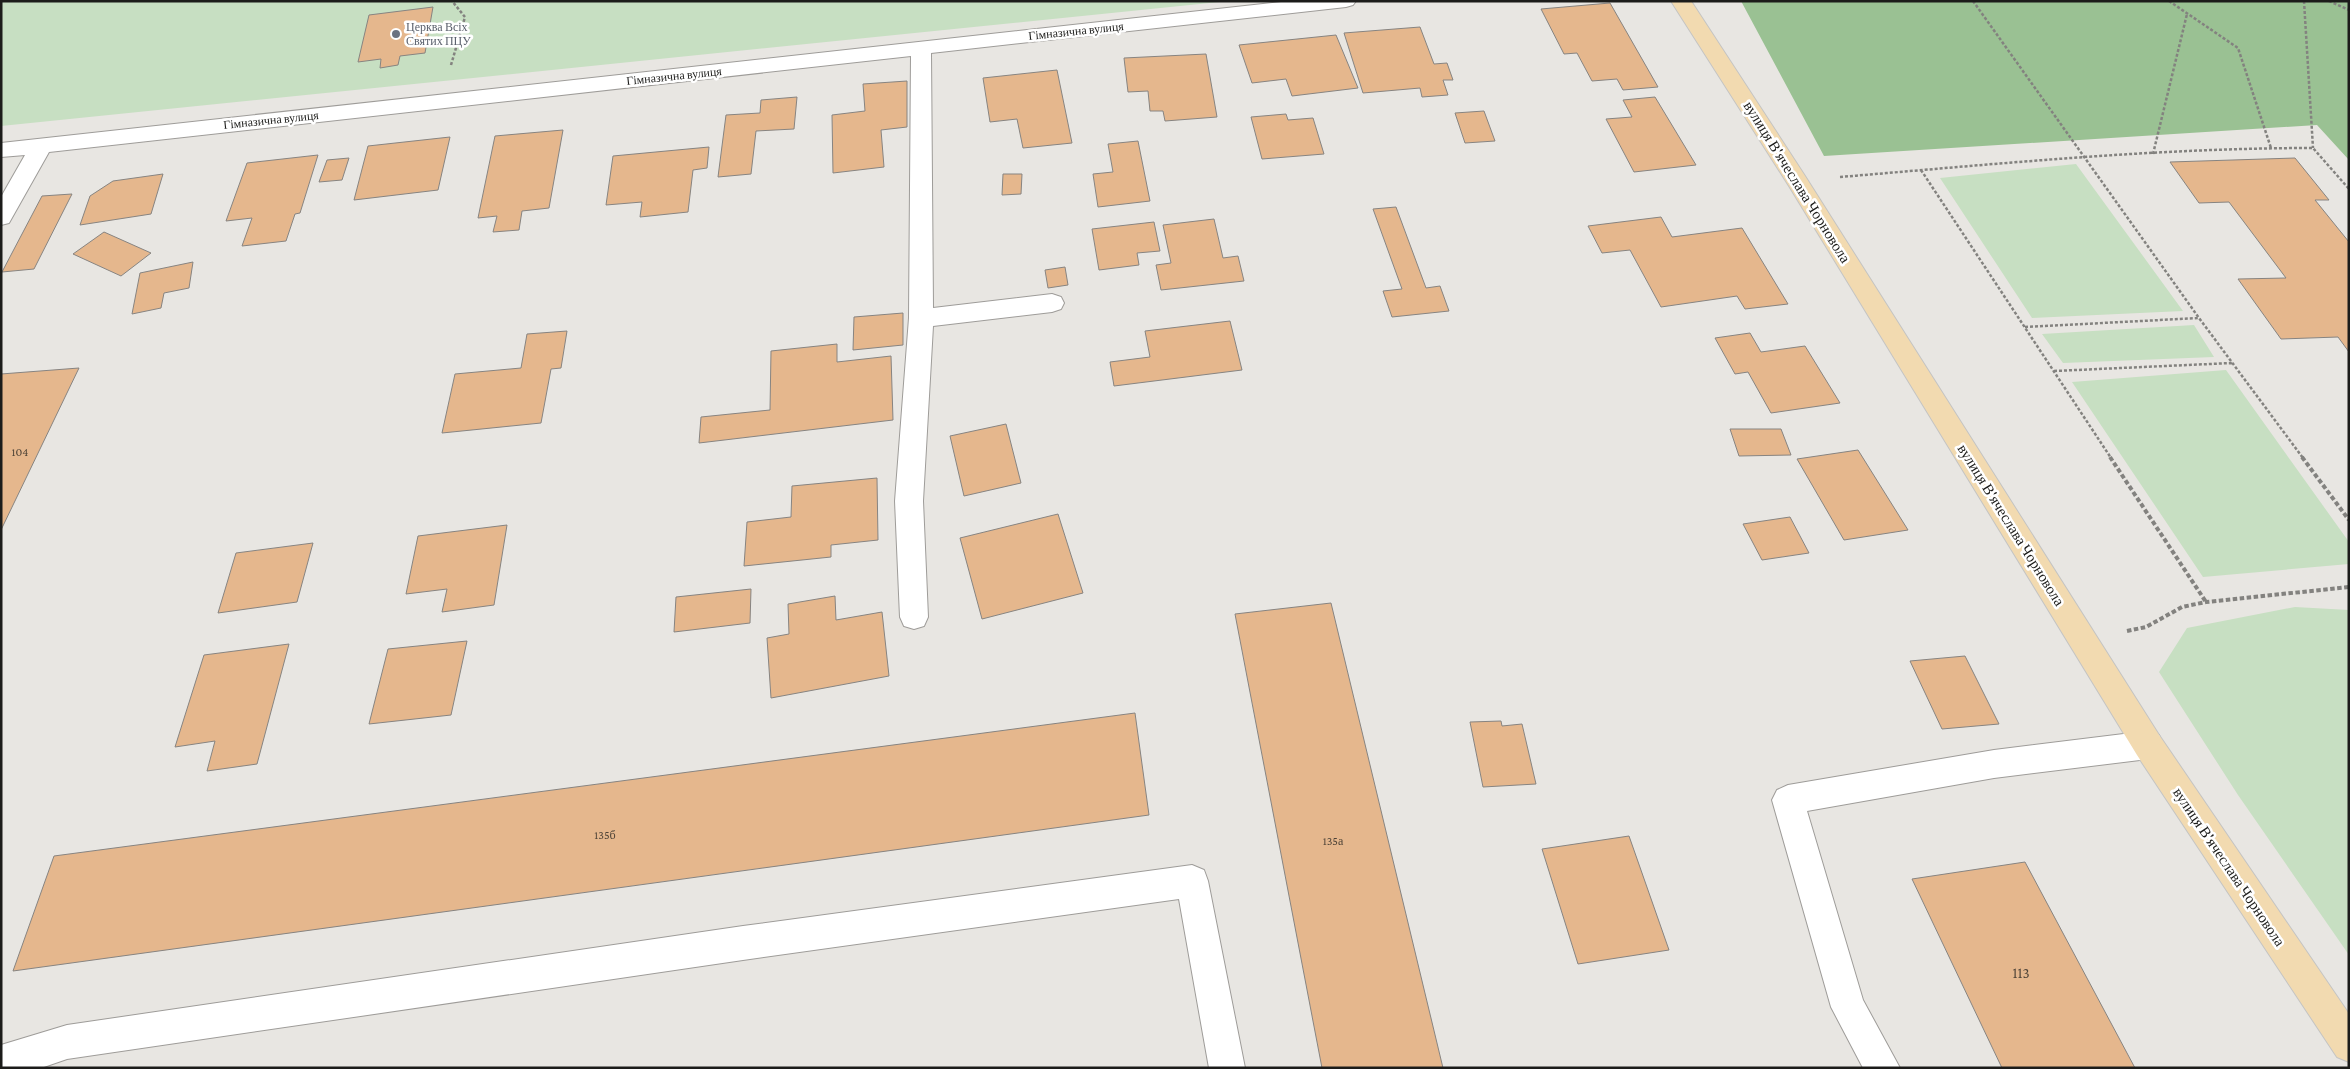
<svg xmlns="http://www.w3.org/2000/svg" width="2350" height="1069" font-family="'Crimson Pro',serif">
<rect width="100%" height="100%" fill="#e8e6e2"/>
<!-- green -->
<path fill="#c7dfc2" d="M1,1H1229L1,126Z
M2076,164L2183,311L2032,318L1940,178Z
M2194,325L2214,357L2063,363L2042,334Z
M2226,370L2349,542V564L2203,577L2072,382Z
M2295,607L2349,610V955L2238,795L2159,672L2187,628Z"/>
<!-- forest -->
<path fill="#9ac193" d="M1741,1H2349V160L2317,125L1824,156Z"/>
<!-- building -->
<path fill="#e5b78d" stroke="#878481" d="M1610,3L1658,87L1623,90L1617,79L1592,81L1577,53L1564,54L1541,9Z
M433,7L425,53L400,56L398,65L380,68L381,59L358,62L369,15Z
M1420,27L1434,64L1447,63L1453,80H1443L1448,95L1422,97L1420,88L1363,93L1344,33Z
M1336,35L1358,88L1292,96L1286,79L1252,83L1239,45Z
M1206,54L1217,117L1165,121L1163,111H1150L1148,91L1128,92L1124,58Z
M1057,70L1072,143L1023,148L1017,119L990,122L983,78Z
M907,81V127L881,130L884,167L833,173L832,115L865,111L863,84Z
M797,97L794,129L756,131L751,174L718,177L726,115L760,113L761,100Z
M1655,97L1696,165L1634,172L1606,119L1632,117L1623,100Z
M1484,111L1495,141L1465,143L1455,113Z
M1286,114L1288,120L1313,118L1324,154L1262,159L1251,117Z
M563,130L549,208L522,211L519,230L493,232L497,216L478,218L495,136Z
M450,137L438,190L354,200L368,146Z
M1138,141L1150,201L1098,207L1093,174L1113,172L1108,144Z
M709,147L707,168L693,170L688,212L640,217L642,202L606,205L613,156Z
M318,155L300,213L295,214L286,241L242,246L252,218L226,221L247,163Z
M349,158L342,180L319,182L327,160Z
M2295,158L2329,200H2315L2349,242V352L2338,337L2281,339L2238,279L2286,278L2229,202L2199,203L2170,162Z
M163,174L151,214L80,225L90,196L113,181Z
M1003,174H1022L1021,194L1002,195Z
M72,194L34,269L2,272L42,196Z
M1396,207L1426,288L1440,286L1449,311L1392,317L1383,291L1402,289L1373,209Z
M1661,217L1672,237L1742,228L1788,304L1745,309L1737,296L1661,307L1630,250L1602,253L1588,226Z
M1214,219L1223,258L1238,256L1244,281L1161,290L1156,265L1171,263L1163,225Z
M1154,222L1160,251L1137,253L1139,265L1099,270L1092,229Z
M104,232L151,253L121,276L73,254Z
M193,262L189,288L164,293L161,308L132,314L140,273Z
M1065,267L1068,285L1048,288L1045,270Z
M903,313V345L853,350L854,317Z
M1230,321L1242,370L1114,386L1110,362L1150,357L1145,331Z
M567,331L561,368L551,369L541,423L442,433L455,374L521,368L527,334Z
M1750,333L1761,352L1805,346L1840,403L1771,413L1748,372L1735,374L1715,338Z
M837,344V362L891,356L893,420L699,443L701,417L770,410L771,351Z
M79,368L1,530V374Z
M1006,424L1021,483L964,496L950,436Z
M1730,429H1781L1791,455L1739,456Z
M1858,450L1908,530L1844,540L1797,459Z
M877,478L878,540L831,545V557L744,566L747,522L791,517L792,486Z
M1058,514L1083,593L982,619L960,538Z
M1790,517L1809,553L1762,560L1743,524Z
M507,525L494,605L442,612L447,589L406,594L418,536Z
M313,543L297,602L218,613L236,553Z
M751,589L750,623L674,632L676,597Z
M835,596L836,620L882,612L889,676L771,698L767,638L789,634L788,604Z
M1331,603L1443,1068H1322L1235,614Z
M467,641L451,715L369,724L388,649Z
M289,644L257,764L207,771L215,741L175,747L204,655Z
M1965,656L1999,724L1942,729L1910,661Z
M1135,713L1149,815L13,971L54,856Z
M1501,721L1502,726L1522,724L1536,784L1483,787L1470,722Z
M1629,836L1669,950L1578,964L1542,849Z
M2025,862L2135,1068H2002L1912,879Z"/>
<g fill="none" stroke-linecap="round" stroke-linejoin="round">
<!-- minor casing -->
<g stroke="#9e9c99" stroke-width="2">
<path id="minor" d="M1290,1H1356L1353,5L1346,7L931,53L933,308L1052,294L1061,297L1064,303L1061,309L1052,312L933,326L923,501L928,617L924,626L914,629L904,626L900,617L895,501L909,318L911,56L49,152L9,223L1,225V197L25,155L1,157V143Z
M2148,731L2159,735L2163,745L2159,755L2148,759L1994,778L1807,811L1863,1000L1900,1068H1863L1831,1007L1772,800L1777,790L1788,785L1994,750Z
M1192,865L1204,870L1208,881L1245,1068H1209L1179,899L743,960L67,1059L41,1068H1V1045L67,1025L743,926Z"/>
</g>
<!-- major casing -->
<g stroke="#c4c4c3" stroke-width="2">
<path id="major" d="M1671,1H1691L1805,176L2159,735L2349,1014V1062L2337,1057L2137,755L1789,186Z"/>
</g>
<!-- path-far1 -->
<path stroke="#83827f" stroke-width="2.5" stroke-dasharray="3 2" stroke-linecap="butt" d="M1973,1L2199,318L2303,458
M2169,1L2238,48L2271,148
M2304,1L2313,148
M2329,1L2349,10
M451,65L465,17L452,1
M2153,154L2187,14
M1921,170L2111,458
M1840,177C1997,164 2155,148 2313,148L2349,189
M2025,327L2199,318
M2054,371L2232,363"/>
<!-- path -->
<path stroke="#83827f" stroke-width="4" stroke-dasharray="4.5 2.5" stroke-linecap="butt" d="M2110,457L2206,602
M2302,457L2349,520
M2127,631L2146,627L2182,607L2206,602L2349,587"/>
<!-- minor -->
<use href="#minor" fill="#fff" fill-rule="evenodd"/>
<!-- major -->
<use href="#major" fill="#f2dab0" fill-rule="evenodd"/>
</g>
<!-- markers -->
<circle fill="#6b7280" stroke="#fff" stroke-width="2" cx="396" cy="34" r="5"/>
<g text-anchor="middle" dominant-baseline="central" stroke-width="5" stroke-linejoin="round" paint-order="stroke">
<!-- far-worship labels -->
<g font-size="12" fill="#5b616d" stroke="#fff" text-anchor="start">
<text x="406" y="27">Церква Всіх<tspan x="406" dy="14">Святих ПЦУ</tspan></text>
</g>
<!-- far-street labels -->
<g font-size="12" fill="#1c1c1a" stroke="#fff">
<text transform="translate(1076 31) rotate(-6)">Гімназична вулиця</text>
<text transform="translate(674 76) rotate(-6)">Гімназична вулиця</text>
<text transform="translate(271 120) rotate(-6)">Гімназична вулиця</text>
</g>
<!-- number labels -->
<g font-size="12" fill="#4e4337">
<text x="20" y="452">104</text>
<text x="605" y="835">135б</text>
<text x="1333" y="841">135а</text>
</g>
<!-- street labels -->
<g font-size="15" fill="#1c1c1a" stroke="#fff">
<text transform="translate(1797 182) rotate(58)">вулиця В'ячеслава Чорновола</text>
<text transform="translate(2011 525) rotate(58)">вулиця В'ячеслава Чорновола</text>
<text transform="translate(2229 867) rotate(56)">вулиця В'ячеслава Чорновола</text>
</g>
<!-- near-number labels -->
<g font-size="15" fill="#4e4337">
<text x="2021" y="973">113</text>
</g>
</g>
<!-- border -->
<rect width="2350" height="1069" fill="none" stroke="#1c1c1a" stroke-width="5"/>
</svg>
